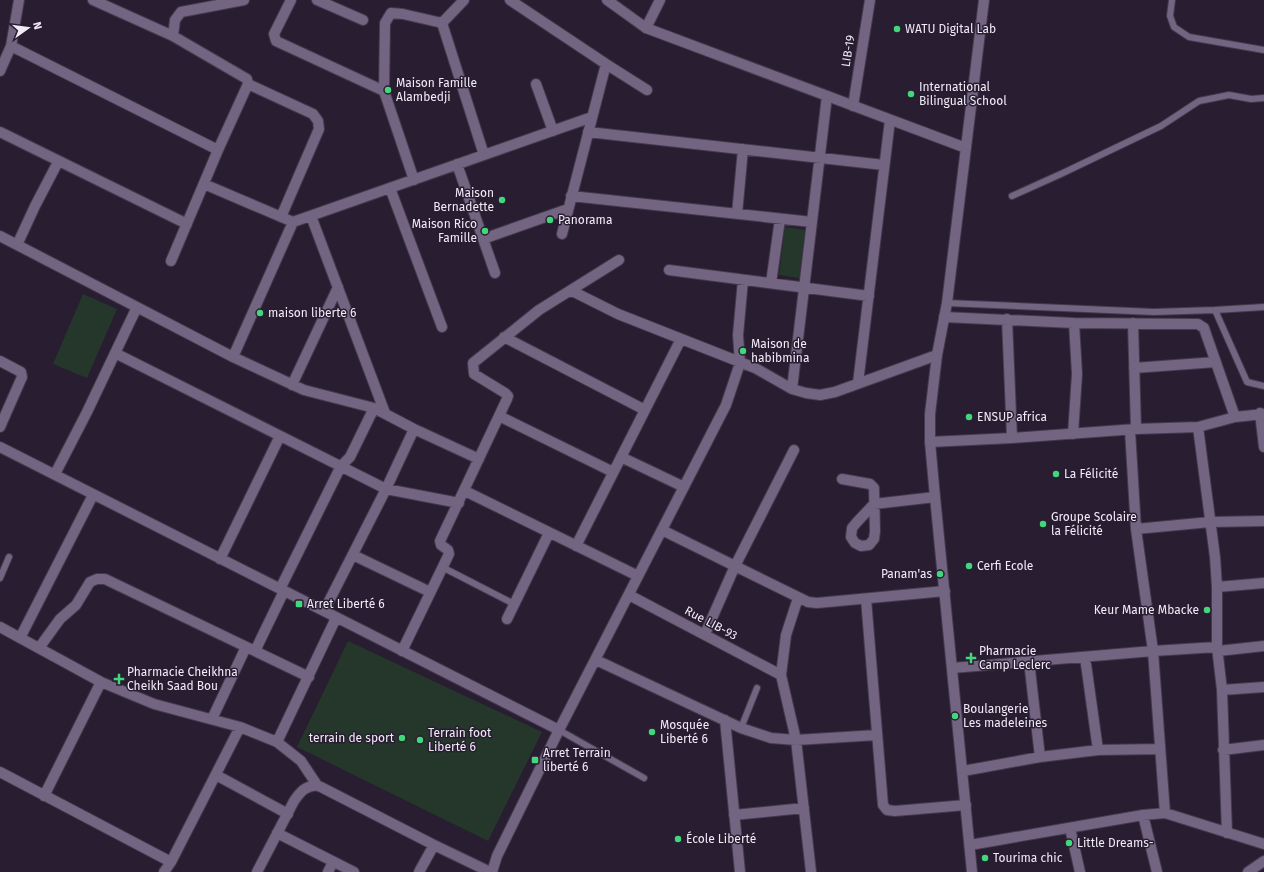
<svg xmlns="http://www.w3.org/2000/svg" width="1264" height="872" font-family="'Fira Sans',sans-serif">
<rect width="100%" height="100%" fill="#281d31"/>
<!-- green -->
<path fill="#25372a" d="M785,227L805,230L799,278L779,275Z
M83,294L117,309L87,378L53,364Z
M348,641L542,732L488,841L297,747Z"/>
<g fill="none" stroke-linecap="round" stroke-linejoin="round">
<!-- service casing -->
<g stroke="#443a4d" stroke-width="8">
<path id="service" d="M1172,0L1170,16L1174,27L1189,37L1264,50
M1012,196L1063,173L1161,126L1199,101L1229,95L1251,99L1264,98
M947,303L1154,312L1215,310L1264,307
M1215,310L1247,382L1264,386
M442,567L514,604
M0,578L9,557
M741,728L757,688
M559,730L644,778"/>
</g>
<!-- minor casing -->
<g stroke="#443a4d" stroke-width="12">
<path id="minor" d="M93,0L173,36
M244,0L181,12L175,20L173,36L247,79L248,84L313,114L318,121L319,129L281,217
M291,0L274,34L276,41L384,91L414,180
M317,0L363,20
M510,0L606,64L647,90
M442,23L484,155
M442,23L464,0
M646,28L660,0
M11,46L218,150
M0,71L11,46L19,0
M536,84L553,131
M384,91L385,23L391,13L403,14L442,23
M853,106L870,0
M0,132L187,224
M588,132L884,165
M457,164L495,273
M204,184L293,222L592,117
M390,188L442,327
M571,196L812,222
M737,214L743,149
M311,216L385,413
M562,234L606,64
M0,236L233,357L304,390L374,408L414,429L479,459
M483,239L568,209
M17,245L35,206L58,162
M171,261L218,150L248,84
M669,270L869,296
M771,283L780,219
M572,291L618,314L755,368L792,389L806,393L820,395L835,392L937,355
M944,317L1074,323L1198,324L1204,328L1206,334L1235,417
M1007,319L1012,438
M1133,323L1136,429
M504,337L645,410
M115,353L386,489L459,503
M233,357L293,222
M0,361L21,372L22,377L0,427
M1134,368L1216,362
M858,383L890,120
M292,385L338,287
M792,389L827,96
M1260,413L1264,447
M499,416L613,472
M1198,427L1215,557L1217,587V647L1222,690L1227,833
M1130,430L1136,529
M1073,434L1077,374L1074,323
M930,442L1012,438L1136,429L1198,427L1235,417L1264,414
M0,447L559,730
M621,457L684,487
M55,474L87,412L137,307
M842,479L870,484L874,488L875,531L874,539L869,545L861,546L855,543L851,537L852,528L857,522L874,504L935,497
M465,491L638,576
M662,530L808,602L817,603L945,591
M576,546L681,339
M353,555L430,592
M220,559L280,436
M1217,587L1264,583
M280,589L341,466L350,457L374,408
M629,595L781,675
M798,598L786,635L781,675L796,740L811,872
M866,599L883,805L887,810L895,811L966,805
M324,611L386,489L414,429
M507,619L549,533
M0,627L101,682L44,796
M705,634L735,566L794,450
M20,638L93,495
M39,648L60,619L76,605L90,582L97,579H105L309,677
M255,651L284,591
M402,651L449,554L448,550L441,545L440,541L507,399L508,396L505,393L474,374L473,363L539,310L619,260
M1218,651L1264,646
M1085,657L1098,750
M596,660L741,728L771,738L796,740L877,735
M1029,661L1040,757
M952,668L1153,651L1217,647
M101,682L154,704L240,727L277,742L301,761L317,785
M1222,690L1264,687
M212,719L246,647
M725,720L740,872
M277,742L336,618
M1223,750L1264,745
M963,771L1040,757L1098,750L1160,749
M0,772L171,862L164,872
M216,775L288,814
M1165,813L1153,651L1136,529L1210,522L1264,521
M734,815L804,808
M1143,815L1157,872
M1070,828L1080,872
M277,833L354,872
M970,845L1143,815L1165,813L1264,844
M171,862L240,727
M257,872L294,801C301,791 304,787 317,785L434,845L490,872
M328,872L333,862
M419,872L434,845
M492,872L497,856L559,730L726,405L740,363L738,335L743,280
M1248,872L1264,861"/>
</g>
<!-- tertiary casing -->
<g stroke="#443a4d" stroke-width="12">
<path id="tertiary" d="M607,0L646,28L966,148
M972,872L935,497L930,442V414L937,355L947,303L984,0"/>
</g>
<!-- service -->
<use href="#service" stroke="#736481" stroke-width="6"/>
<!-- minor -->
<use href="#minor" stroke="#736481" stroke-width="10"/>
<!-- tertiary -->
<use href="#tertiary" stroke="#736481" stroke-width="10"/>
</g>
<!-- markers -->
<g fill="#42d77b" stroke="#281d31" stroke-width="1.5">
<circle cx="897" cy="29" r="4"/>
<circle cx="388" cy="90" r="4"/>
<circle cx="911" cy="94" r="4"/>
<circle cx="502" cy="200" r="4"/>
<circle cx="550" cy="220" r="4"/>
<circle cx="485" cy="231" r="4"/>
<circle cx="260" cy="313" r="4"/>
<circle cx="743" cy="351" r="4"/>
<circle cx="969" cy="417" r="4"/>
<circle cx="1056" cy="474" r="4"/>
<circle cx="1043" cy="524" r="4"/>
<circle cx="969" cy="566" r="4"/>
<circle cx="940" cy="574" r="4"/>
<rect x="295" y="600" width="8" height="8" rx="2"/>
<circle cx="1207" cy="610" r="4"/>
<path d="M969 652h4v4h4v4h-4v4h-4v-4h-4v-4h4z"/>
<path d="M117 673h4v4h4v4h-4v4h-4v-4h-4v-4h4z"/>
<circle cx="955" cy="716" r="4"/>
<circle cx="652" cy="732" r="4"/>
<circle cx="402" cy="738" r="4"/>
<circle cx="420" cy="740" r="4"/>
<rect x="531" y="756" width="8" height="8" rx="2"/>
<circle cx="678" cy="839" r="4"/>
<circle cx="1069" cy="843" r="4"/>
<circle cx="985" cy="858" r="4"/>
</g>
<g text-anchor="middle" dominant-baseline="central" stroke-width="3" stroke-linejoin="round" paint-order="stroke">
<!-- poi labels -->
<g font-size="12" fill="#f1eaf7" stroke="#281d31" text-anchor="start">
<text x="905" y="29">WATU Digital Lab</text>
<text x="396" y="83">Maison Famille<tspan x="396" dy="14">Alambedji</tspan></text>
<text x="919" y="87">International<tspan x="919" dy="14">Bilingual School</tspan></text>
<text x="494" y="193" text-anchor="end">Maison<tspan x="494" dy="14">Bernadette</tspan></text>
<text x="558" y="220">Panorama</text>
<text x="477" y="224" text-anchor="end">Maison Rico<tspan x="477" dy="14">Famille</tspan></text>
<text x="268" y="313">maison liberte 6</text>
<text x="751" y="344">Maison de<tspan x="751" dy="14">habibmina</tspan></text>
<text x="977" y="417">ENSUP africa</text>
<text x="1064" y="474">La Félicité</text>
<text x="1051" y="517">Groupe Scolaire<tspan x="1051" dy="14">la Félicité</tspan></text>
<text x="977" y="566">Cerfi Ecole</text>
<text x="932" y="574" text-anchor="end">Panam'as</text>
<text x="307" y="604">Arret Liberté 6</text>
<text x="1199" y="610" text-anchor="end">Keur Mame Mbacke</text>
<text x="979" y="651">Pharmacie<tspan x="979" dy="14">Camp Leclerc</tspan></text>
<text x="127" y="672">Pharmacie Cheikhna<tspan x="127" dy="14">Cheikh Saad Bou</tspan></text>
<text x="963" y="709">Boulangerie<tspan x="963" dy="14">Les madeleines</tspan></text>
<text x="660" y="725">Mosquée<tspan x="660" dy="14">Liberté 6</tspan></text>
<text x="428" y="733">Terrain foot<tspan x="428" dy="14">Liberté 6</tspan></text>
<text x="394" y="738" text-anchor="end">terrain de sport</text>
<text x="543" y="753">Arret Terrain<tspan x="543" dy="14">liberté 6</tspan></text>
<text x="686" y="839">École Liberté</text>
<text x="1077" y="843">Little Dreams-</text>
<text x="993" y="858">Tourima chic</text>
</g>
<!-- street labels -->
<g font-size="12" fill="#f1eaf7" stroke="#281d31">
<text transform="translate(848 51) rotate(-81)">LIB-19</text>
<text transform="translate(711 623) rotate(28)">Rue LIB-93</text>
</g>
</g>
<!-- north arrow -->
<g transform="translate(28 28) rotate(76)" stroke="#281d31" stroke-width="3" paint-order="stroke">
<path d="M0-3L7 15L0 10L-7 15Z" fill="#f1eaf7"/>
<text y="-6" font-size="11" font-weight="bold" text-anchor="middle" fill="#f1eaf7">N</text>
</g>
</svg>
